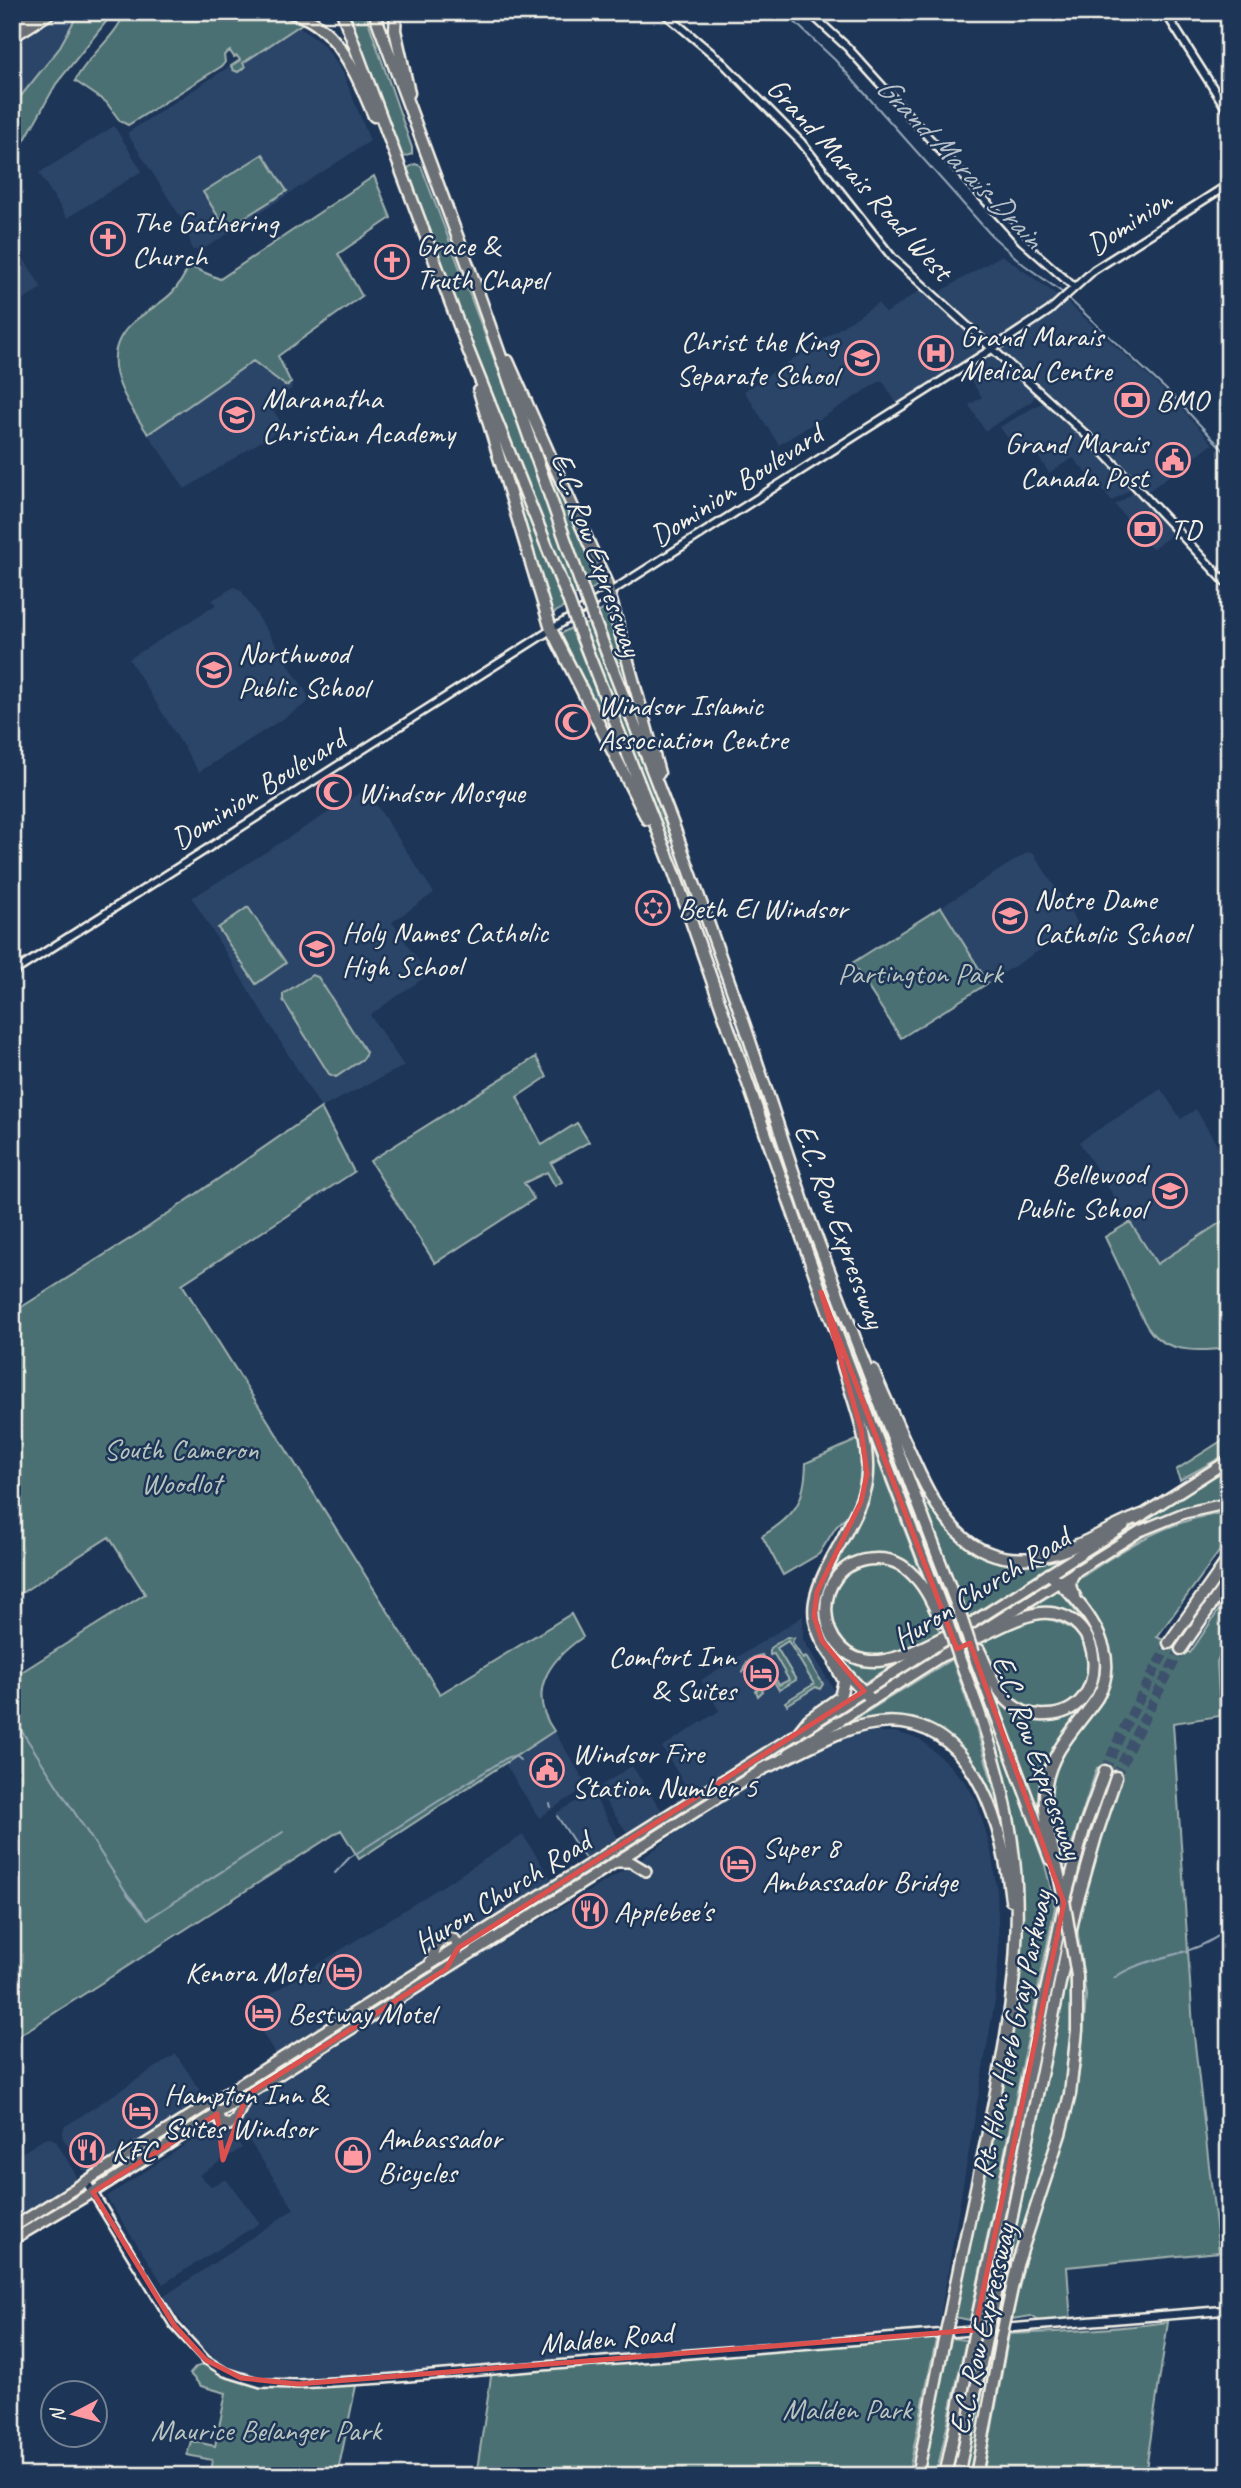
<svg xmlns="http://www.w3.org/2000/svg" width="1241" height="2488" font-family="Caveat,sans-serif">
<rect width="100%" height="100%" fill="#1d3557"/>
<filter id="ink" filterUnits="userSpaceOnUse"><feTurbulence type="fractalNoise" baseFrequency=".0143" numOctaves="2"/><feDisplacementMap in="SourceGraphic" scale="14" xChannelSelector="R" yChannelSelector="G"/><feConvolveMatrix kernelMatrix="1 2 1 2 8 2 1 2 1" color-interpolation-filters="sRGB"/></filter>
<g filter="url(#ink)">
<!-- built -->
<path fill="#2c4467" d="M57,12H79L58,50L12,107V41Z
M295,24L325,46L343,73L370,141L204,249L192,250L188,233L183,221L127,133Z
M114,126L142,171L67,218L39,173Z
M12,240L42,288L12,306Z
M1002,255L1068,303L1171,397L1213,444L1147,492L1093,435L941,296V291Z
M921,290L980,344L981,348L977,353L897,404L882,380L779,445L744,391L878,303L886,313Z
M994,355L1033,392L1035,396L1032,401L985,431L969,405L982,397L965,372Z
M253,361L286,386L291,383L292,389L268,402L284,427L185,489L148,434Z
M1043,402L1128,480L1131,487L1128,491L1112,501L1073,458L1049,473L1030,444L1017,452L1000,427Z
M1137,490L1175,533L1152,549L1115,505Z
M234,587L241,590L308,695V701L306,704L199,772L129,659L216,605L212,600Z
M366,789L434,893L392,922L428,975L370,1015L404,1066L321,1108L192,898Z
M1028,852L1034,854L1079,925L988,983L941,907Z
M1161,1089L1181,1119L1196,1109L1229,1166V1217L1157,1264L1079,1142Z
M803,1616V1639L836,1693L832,1702L747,1762L692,1797L662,1747L719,1711L701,1680Z
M554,1731L584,1780V1785L580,1791L539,1818L505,1764Z
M865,1732H895L920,1739L946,1762L964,1781L977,1801L991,1851L997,1891L999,1952L995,2000L937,2335L357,2381L254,2382L211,2362L213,2355L198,2343L163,2297L294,2209L237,2122L250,2102L478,1957L639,1861L705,1811L794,1756L822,1743Z
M632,1766L664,1814L633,1834H628L601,1795L600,1789L602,1785Z
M591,1796L596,1799L619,1840L616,1845L587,1864L556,1813L584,1797Z
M523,1835L553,1882L525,1899L517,1908L279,2059L247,2009Z
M176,2054L208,2103L98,2172L91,2173L83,2170L62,2137L64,2127Z
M217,2124L232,2134L242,2148L199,2175L211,2186L226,2179L260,2223L163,2284L106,2197Z
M51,2138L56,2141L76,2175V2181L73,2186L12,2224V2159L44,2139Z"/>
<!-- green -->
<path fill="#4b7073" stroke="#a0b0ae" stroke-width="2" d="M79,12H114L56,84L12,163V107L58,50Z
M125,12C183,12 247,4 303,23L243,63L245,67L238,72L233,70L231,66L240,60L237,56L234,57L230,51L224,55L225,62L222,66L128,125L120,121L106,102L75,81C87,56 115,39 125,12Z
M345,12H365L412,148V154L404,157L399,152Z
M263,154L287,191L226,229L203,192Z
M415,164L421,166L530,454L578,594L573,596L479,366L406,173L408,168Z
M374,176L391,218L338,254L362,296L278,356L291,383L286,386L253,361L148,434C125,399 92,354 137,319C164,299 174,298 189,266L220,279Z
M530,417L601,583L589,591L528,419Z
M501,448L564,607L552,614Z
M609,607L649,745L646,746L597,613Z
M590,623L672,839L669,844L665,842L583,625Z
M571,628L625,765L561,637L560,634Z
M248,907L286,963L256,984L218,928Z
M941,907L988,983L901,1038L852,963Z
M312,975L318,977L366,1052L364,1058L336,1077L329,1074L283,1000V994Z
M741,1033L786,1165L782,1169L765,1125L736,1034Z
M536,1057L547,1077L517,1097L542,1145L577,1123L589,1142L551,1163L562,1182L555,1186L547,1172L524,1183L534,1199L435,1263L370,1161Z
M321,1108L354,1172L182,1284L440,1694L571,1614L583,1637C549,1660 526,1692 554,1731L359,1859L341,1830L12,2040V1678L145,1594L109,1537L12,1599V1313L147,1228Z
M786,1174L790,1176L846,1333H840L782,1177Z
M1229,1217V1348C1204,1351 1169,1354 1151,1332C1142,1321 1137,1306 1131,1293C1123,1274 1114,1256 1105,1237L1130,1222L1157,1264Z
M871,1394L954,1613L948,1616L864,1398Z
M865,1427L924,1581L876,1556L831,1581C829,1593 823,1620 826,1631C836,1665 872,1669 900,1660L862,1685L831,1649L818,1619L821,1589L862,1507Z
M1229,1436V1453L1180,1480L1176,1470Z
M859,1439L862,1469L857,1495L846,1517L836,1527L819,1554L783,1575L762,1536C795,1516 805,1502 806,1463Z
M1229,1466V1499L1188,1508L1129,1532L1128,1530Z
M929,1504C954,1541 984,1570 1033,1563C1047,1561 1061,1554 1075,1550L969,1617L925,1507Z
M1229,1512V1538L1157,1637L1190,1653L1229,1595V1633L1217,1662L1220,1716L1173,1723L1193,2027L1219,2252L1067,2267L1071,2322L1044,2324L1031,2316L1012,2319L1025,2260L1073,2106L1081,2062L1086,1996L1077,1927L1090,1868L1121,1780L1097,1768L1063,1871L1051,1823L1050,1785L1058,1760L1104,1694L1109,1674L1097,1624L1076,1590V1581C1124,1548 1170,1518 1229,1512Z
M873,1564C915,1567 924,1597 940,1632L901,1652L879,1659L859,1656L836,1638L828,1611L835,1586L843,1576L857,1568Z
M1057,1591H1060L1092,1633L1098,1646L1101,1675L1097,1691L1054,1751L1043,1816L1040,1817L994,1696L997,1694C1003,1704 1009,1711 1020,1716C1047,1729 1102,1708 1096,1672C1094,1656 1083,1637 1076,1621L1019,1615Z
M1039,1617C1141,1634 1067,1759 1008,1697C994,1683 987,1661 979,1644L1020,1622Z
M787,1637L794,1638L792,1642L803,1659L806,1657L823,1684L820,1689L816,1687L787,1705L785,1702L814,1684L788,1641L777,1648L796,1680L779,1690L760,1659L749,1666L763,1691L758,1696L756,1691L759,1688L747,1669L743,1672C743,1663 754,1656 762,1655L779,1685L789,1680L774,1654L770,1655V1648Z
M970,1658C1003,1738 1037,1822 1055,1907L970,2320L954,2317L1013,2030L1022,1932L1018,1868L966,1663Z
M952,1659C973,1717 992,1773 1004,1833L1001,1835L984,1783L971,1761L957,1747L903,1722L833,1733Z
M1067,1978H1070C1074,2041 1065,2104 1046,2163C1031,2214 1014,2261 1004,2313H999Z
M1168,2322L1145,2476H983L1009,2334C1062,2332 1115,2329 1168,2322Z
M937,2335L908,2476H476L492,2370Z
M950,2338L966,2340L936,2476H923Z
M993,2341H997L969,2476H964Z
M211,2362L254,2382L357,2381L337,2476H209L212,2460L187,2455L191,2441L215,2446L226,2393L201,2386L190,2374L196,2367Z"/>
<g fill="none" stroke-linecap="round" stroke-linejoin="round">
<!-- stream -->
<path stroke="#96a7b6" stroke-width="2" d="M784,12L835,60L991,235L1023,264L1063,293
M1067,297L1172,395L1229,456
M12,1716L128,1895L148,1919L283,1832
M550,1804L551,1807
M557,1816L584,1857
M335,1873L349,1858L508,1757L515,1756L520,1760
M1114,1978C1149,1953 1196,1959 1229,1927"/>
<!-- motorway-tunnel -->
<path stroke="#3d516d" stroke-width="10" stroke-dasharray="10 5" stroke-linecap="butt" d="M1105,1771L1120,1736L1169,1643
M1116,1777L1132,1742L1181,1649"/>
<!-- tertiary casing -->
<g stroke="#f4f1e8" stroke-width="11">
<path id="tertiary" d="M663,12L721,61L801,142L892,257L1093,441L1229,586
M809,12L847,47L1022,241L1074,287
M1165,12L1229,113
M12,973L998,345L1049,311L1094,270L1229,184"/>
</g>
<!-- secondary casing -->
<g stroke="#f4f1e8" stroke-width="12">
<path id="secondary" d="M87,2183L174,2325L206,2360L225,2372L261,2383L298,2384L384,2379L1229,2310"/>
</g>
<!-- primary casing -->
<g stroke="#f4f1e8" stroke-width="13">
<path id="primary" d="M12,28L38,12
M12,38L53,12"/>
</g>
<!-- trunk casing -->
<g stroke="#f4f1e8" stroke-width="14">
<path id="trunk" d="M1136,1519L1229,1460
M967,1626L1124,1526
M972,1637L1140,1531L1184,1513L1229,1503
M789,1753L948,1652
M618,1862H631L646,1871
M429,1966C435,1954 436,1932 455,1940L458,1948L457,1954
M216,2110L221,2123L230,2125L236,2119L247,2095
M12,2228L944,1641
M12,2240L93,2192L768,1766"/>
</g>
<!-- motorway casing -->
<g stroke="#f4f1e8" stroke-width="15">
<path id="motorway" d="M290,12C339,25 356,75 374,116
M342,12L467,347L568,599
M374,12L478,292L583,590
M396,12L395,30L409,93
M508,361L606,582L659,773
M479,391L551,629L647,819
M594,620L674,827L745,1026L806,1210L960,1614
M579,630L674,872L821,1292L947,1621
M842,1363C853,1401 872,1443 866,1483C862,1503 852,1520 843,1538C833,1557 819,1579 815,1601C808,1640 847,1675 872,1700
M873,1370C884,1396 896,1422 908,1448C935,1510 967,1575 1049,1555C1082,1547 1111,1526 1142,1515
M1049,1574C1083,1602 1125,1652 1097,1698C1078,1726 1051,1750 1046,1785C1040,1821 1058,1860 1063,1896
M1075,1596C1068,1587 1069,1579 1076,1571
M941,1621C933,1605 926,1587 913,1575C903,1564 890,1558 875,1559C807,1560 812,1665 878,1661C908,1659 944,1635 972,1623
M1169,1643L1229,1558
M1181,1649L1229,1579
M973,1653L1050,1859
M943,1655C968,1644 1016,1615 1041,1613C1107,1608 1113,1713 1047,1715C1032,1716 1018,1711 1008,1701C994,1687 987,1667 979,1650
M797,1734L809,1719L840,1697L844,1681L835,1664
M762,1769C795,1756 831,1732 865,1725C971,1703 1002,1820 1011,1900
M992,2313L1075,1910L1096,1836L1116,1777
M978,2315L1066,1896L1084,1829L1105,1771
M1006,2316L1017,2265L1060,2134L1070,2094L1077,2030V1976
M949,2318C961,2258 974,2197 987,2137C1006,2044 1024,1954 1014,1859C1007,1789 985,1725 960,1660
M917,2476L943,2345
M945,2476L972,2345
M958,2476L985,2344
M976,2476L1001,2339"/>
</g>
<!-- tertiary -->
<use href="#tertiary" stroke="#1d3557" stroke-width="6"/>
<!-- secondary -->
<use href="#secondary" stroke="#1d3557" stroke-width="7"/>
<!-- primary -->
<use href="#primary" stroke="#6b6f75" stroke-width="8"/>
<!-- trunk -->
<use href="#trunk" stroke="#6b6f75" stroke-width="9"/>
<!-- motorway -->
<use href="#motorway" stroke="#6b6f75" stroke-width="10"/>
<!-- motorway-bridge casing -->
<g stroke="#f4f1e8" stroke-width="15" stroke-linecap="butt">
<path id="motorway-bridge" d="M583,590L594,620
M568,599L579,630
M960,1614L973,1653
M947,1621L960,1660
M1064,1900L1077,1976
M1001,2339L1006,2316
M985,2344L992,2313
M943,2345L949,2318
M972,2345L978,2315"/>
</g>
<!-- motorway-bridge -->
<use href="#motorway-bridge" stroke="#6b6f75" stroke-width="10"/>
</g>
</g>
<!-- marked area -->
<path fill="none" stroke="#dc504e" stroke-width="5" stroke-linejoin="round" d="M821,1292L957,1649L970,1643L1064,1903L975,2330L298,2384L241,2378L206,2360L174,2325L93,2192L217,2114L223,2160L247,2095L446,1969L458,1948L864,1691L822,1641L814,1616L817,1592L861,1502L867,1474L861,1429Z"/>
<!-- icons -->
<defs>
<g id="church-ring" transform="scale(1.75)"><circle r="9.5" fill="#1d3557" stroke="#ff9aa2" stroke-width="1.5"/><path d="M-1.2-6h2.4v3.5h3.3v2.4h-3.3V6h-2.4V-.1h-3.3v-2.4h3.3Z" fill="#ff9aa2"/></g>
<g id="hospital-ring" transform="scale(1.75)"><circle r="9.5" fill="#1d3557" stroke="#ff9aa2" stroke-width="1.5"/><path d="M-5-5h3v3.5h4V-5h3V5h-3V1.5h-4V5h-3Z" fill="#ff9aa2"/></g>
<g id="school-ring" transform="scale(1.75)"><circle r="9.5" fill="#1d3557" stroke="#ff9aa2" stroke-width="1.5"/><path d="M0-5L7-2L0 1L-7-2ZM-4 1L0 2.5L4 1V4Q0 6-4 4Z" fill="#ff9aa2"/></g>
<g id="bank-ring" transform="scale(1.75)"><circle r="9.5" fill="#1d3557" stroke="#ff9aa2" stroke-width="1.5"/><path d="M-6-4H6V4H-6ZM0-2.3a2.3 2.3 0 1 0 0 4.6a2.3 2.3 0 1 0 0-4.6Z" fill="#ff9aa2"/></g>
<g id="civic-ring" transform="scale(1.75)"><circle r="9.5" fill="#1d3557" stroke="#ff9aa2" stroke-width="1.5"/><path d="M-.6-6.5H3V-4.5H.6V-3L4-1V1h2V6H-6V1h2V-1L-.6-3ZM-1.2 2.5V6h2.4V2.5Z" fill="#ff9aa2"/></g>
<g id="mosque-ring" transform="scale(1.75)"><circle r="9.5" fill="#1d3557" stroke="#ff9aa2" stroke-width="1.5"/><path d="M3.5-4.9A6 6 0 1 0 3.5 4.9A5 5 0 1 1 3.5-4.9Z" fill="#ff9aa2"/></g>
<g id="synagogue-ring" transform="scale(1.75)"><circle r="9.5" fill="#1d3557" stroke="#ff9aa2" stroke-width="1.5"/><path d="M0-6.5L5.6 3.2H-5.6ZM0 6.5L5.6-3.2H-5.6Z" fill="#ff9aa2"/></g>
<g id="hotel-ring" transform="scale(1.75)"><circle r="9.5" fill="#1d3557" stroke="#ff9aa2" stroke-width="1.5"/><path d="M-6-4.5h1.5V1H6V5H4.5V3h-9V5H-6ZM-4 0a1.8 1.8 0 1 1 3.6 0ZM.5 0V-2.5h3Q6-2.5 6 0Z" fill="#ff9aa2"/></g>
<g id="restaurant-ring" transform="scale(1.75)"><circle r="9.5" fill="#1d3557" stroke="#ff9aa2" stroke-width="1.5"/><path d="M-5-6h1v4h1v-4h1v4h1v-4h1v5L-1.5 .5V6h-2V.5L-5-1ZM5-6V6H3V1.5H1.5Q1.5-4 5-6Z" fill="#ff9aa2"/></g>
<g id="shop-ring" transform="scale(1.75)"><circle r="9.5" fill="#1d3557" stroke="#ff9aa2" stroke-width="1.5"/><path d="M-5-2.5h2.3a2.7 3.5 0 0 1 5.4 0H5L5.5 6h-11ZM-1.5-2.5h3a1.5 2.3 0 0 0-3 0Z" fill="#ff9aa2"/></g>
</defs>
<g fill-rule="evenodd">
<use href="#church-ring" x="108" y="239"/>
<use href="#church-ring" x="392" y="262"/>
<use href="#hospital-ring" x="936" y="353"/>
<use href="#school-ring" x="862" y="358"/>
<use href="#bank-ring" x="1132" y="400"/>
<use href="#school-ring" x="237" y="415"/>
<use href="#civic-ring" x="1173" y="460"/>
<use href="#bank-ring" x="1145" y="529"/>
<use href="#school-ring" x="214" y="670"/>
<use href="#mosque-ring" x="573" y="722"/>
<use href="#mosque-ring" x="334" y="792"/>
<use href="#synagogue-ring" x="653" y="908"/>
<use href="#school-ring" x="1010" y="916"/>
<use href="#school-ring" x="317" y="949"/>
<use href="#school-ring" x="1170" y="1191"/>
<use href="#hotel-ring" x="761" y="1673"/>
<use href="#civic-ring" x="547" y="1770"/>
<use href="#hotel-ring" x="738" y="1864"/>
<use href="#restaurant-ring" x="590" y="1911"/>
<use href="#hotel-ring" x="344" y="1972"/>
<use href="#hotel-ring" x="263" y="2013"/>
<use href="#hotel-ring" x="140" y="2111"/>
<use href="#restaurant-ring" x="87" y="2150"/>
<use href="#shop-ring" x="353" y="2155"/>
</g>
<g text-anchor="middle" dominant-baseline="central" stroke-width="5" stroke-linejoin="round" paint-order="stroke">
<!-- street labels -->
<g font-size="30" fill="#f4f1e8" stroke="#1d3557">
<text transform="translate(860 179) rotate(48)">Grand Marais Road West</text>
<text transform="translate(1129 222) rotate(-33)">Dominion</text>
<text transform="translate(736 485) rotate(-33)">Dominion Boulevard</text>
<text transform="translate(597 554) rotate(70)">E.C. Row Expressway</text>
<text transform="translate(258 789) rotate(-32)">Dominion Boulevard</text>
<text transform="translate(840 1226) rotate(70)">E.C. Row Expressway</text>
<text transform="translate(981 1588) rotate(-32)">Huron Church Road</text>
<text transform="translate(1038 1757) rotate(70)">E.C. Row Expressway</text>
<text transform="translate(502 1892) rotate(-32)">Huron Church Road</text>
<text transform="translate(1012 2034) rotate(-78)">Rt. Hon. Herb Gray Parkway</text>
<text transform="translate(982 2329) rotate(-77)">E.C. Row Expressway</text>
<text transform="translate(606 2338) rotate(-5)">Malden Road</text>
</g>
<!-- poi labels -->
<g font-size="30" fill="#f4f1e8" stroke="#1d3557" text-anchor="start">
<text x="132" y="222">The Gathering<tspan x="132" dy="34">Church</tspan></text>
<text x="416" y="245">Grace &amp;<tspan x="416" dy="34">Truth Chapel</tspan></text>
<text x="960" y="336">Grand Marais<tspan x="960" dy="34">Medical Centre</tspan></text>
<text x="838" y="341" text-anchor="end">Christ the King<tspan x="838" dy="34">Separate School</tspan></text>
<text x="262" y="398">Maranatha<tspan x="262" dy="34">Christian Academy</tspan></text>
<text x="1156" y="400">BMO</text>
<text x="1148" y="443" text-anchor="end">Grand Marais<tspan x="1148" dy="34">Canada Post</tspan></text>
<text x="1170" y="529">TD</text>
<text x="238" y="653">Northwood<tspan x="238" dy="34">Public School</tspan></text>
<text x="598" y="705">Windsor Islamic<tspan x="598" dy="34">Association Centre</tspan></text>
<text x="358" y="792">Windsor Mosque</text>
<text x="1034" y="899">Notre Dame<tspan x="1034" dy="34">Catholic School</tspan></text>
<text x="678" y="908">Beth El Windsor</text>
<text x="342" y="932">Holy Names Catholic<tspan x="342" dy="34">High School</tspan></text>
<text x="1146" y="1174" text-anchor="end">Bellewood<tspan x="1146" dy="34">Public School</tspan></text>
<text x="736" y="1656" text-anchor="end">Comfort Inn<tspan x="736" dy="34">&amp; Suites</tspan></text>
<text x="572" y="1753">Windsor Fire<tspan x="572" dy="34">Station Number 5</tspan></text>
<text x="762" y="1847">Super 8<tspan x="762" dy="34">Ambassador Bridge</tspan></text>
<text x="614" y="1911">Applebee's</text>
<text x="320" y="1972" text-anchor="end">Kenora Motel</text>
<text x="288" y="2013">Bestway Motel</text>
<text x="164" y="2094">Hampton Inn &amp;<tspan x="164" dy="34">Suites Windsor</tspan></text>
<text x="378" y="2138">Ambassador<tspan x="378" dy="34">Bicycles</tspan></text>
<text x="112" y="2150">KFC</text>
</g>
<!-- park labels -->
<g font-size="30" fill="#b9c4bf" stroke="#1d3557">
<text x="920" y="973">Partington Park</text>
<text x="181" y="1449">South Cameron<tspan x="181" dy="34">Woodlot</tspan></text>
<text x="847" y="2409">Malden Park</text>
<text x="266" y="2430">Maurice Belanger Park</text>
</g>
<!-- water labels -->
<g font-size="32" font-style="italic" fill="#b5bfc7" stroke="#1d3557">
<text transform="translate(960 162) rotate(46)">Grand Marais Drain</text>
</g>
</g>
<!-- margin -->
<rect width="1241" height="2488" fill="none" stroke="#1d3557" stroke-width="42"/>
<rect x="21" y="21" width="1199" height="2446" fill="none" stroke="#f4f1e8" stroke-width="2.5" filter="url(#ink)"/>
<!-- north arrow -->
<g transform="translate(74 2414) rotate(263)"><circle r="33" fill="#1d3557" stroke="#738091" stroke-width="2"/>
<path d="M0-5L12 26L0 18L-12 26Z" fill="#ff9aa2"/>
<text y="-10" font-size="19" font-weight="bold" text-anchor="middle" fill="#f4f1e8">N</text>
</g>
</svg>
